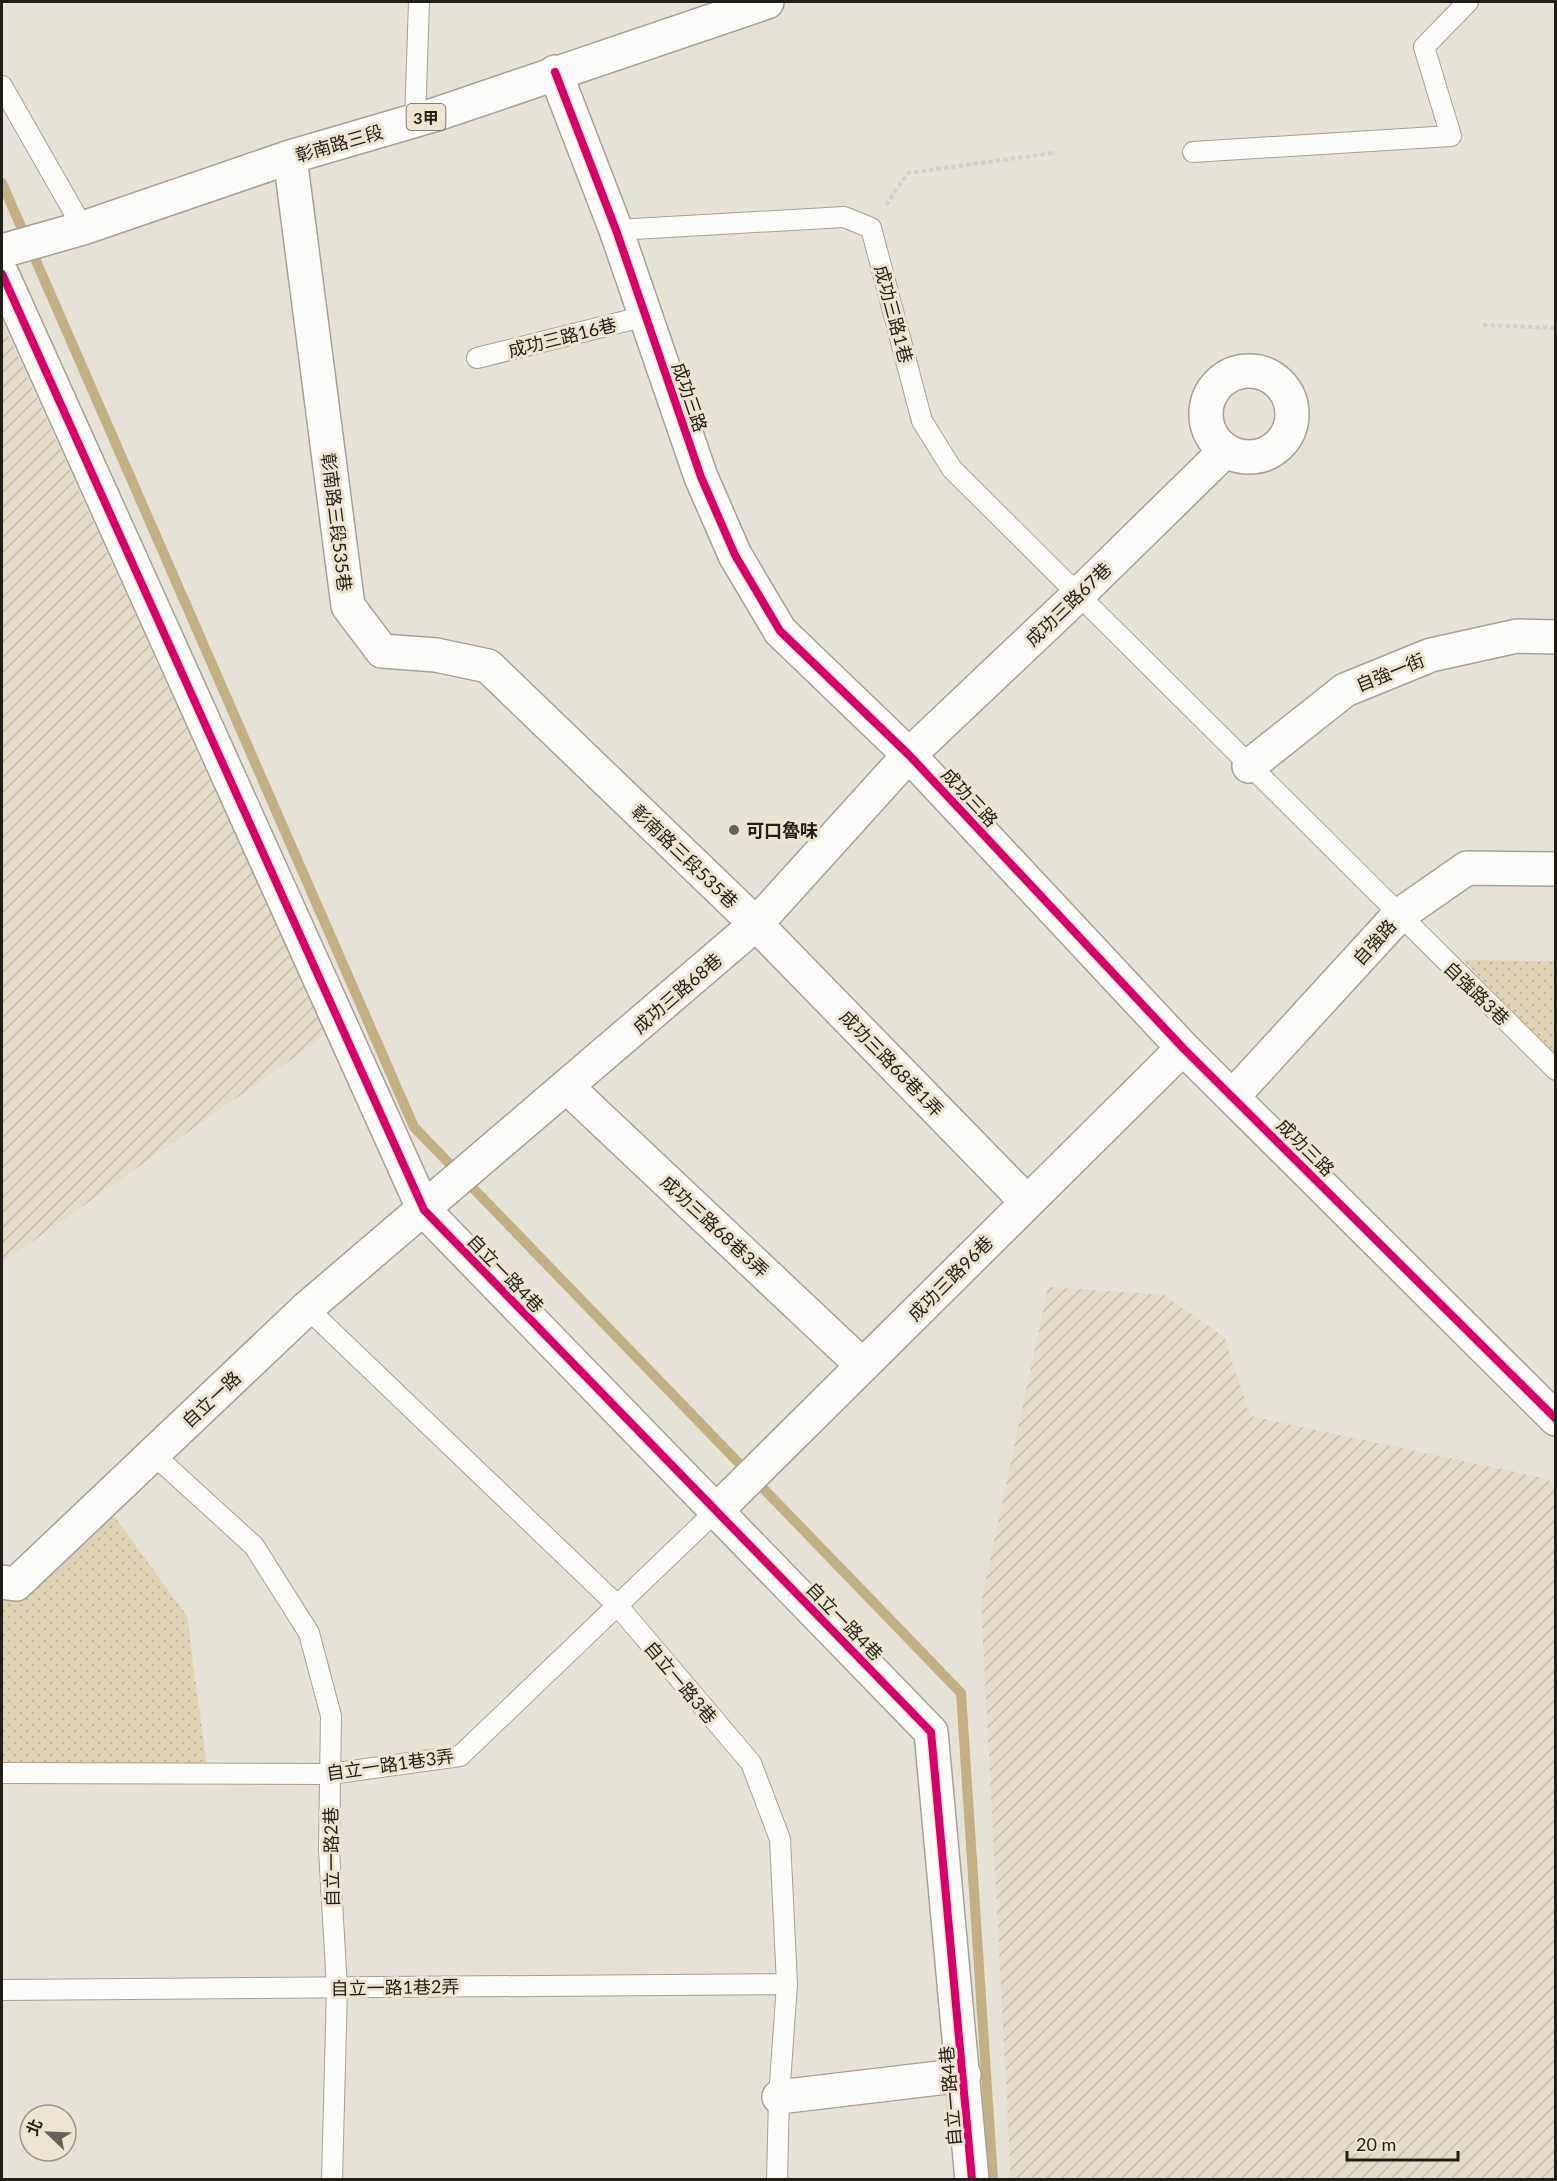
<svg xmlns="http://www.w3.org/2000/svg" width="1557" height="2181" font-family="Lato,'Noto Sans TC',sans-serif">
<defs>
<pattern id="industrial-furrows" width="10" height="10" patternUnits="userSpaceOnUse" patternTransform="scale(1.5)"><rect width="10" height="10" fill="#e4dbc8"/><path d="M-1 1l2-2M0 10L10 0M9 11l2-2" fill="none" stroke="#c3bcab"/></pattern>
<pattern id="park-dots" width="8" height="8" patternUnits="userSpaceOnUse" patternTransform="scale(1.5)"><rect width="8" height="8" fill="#e0d3b5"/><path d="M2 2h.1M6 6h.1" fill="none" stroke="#c0b59b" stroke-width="1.8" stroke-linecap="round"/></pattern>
</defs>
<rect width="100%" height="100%" fill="#e7e2d7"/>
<!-- industrial -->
<path fill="url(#industrial-furrows)" d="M2,321L326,1035L2,1263Z
M1048,1287L1164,1295L1224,1337L1250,1416L1548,1479L1555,1489V2179H1011L981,1603Z"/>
<!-- park -->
<path fill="url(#park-dots)" d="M1463,960L1555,961V1055Z
M103,1501L187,1616L208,1774L2,1773V1582Z"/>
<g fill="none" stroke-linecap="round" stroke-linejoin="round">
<!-- stream -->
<path stroke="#c2af84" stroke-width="10" d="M2,183L414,1127L961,1693L993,2180"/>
<!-- service casing -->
<g stroke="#a5a199" stroke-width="22">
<path id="service" d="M2,86L83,228
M415,121L419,2
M1193,152L1451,136L1424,47L1468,2
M616,230L844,217L871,228L922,421L952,469L1556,1070
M477,358L646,316
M307,1308L617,1605L751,1763L780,1839L787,1984L779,2097L777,2180
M153,1454L254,1546L309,1633L331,1716L329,1850L337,1988L332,2180
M2,1773L330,1774L460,1756L717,1510
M2,1990L787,1984"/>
</g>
<!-- minor casing -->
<g stroke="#a5a199" stroke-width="36">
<path id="minor" d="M555,72L616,230L701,477L735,555L780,631L909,755L1183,1048L1556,1419
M290,157L348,606L382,651L436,655L488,666L756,924L1027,1202
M2,274L424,1210L931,1732L972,2180
M1206 414a43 43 0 1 1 86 0a43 43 0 1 1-86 0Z
M1249,766L1345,690L1431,655L1517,636L1556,637
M567,1087L862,1365
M1234,1095L1398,916L1467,868L1556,869
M717,1510L1183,1048
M2,1582L16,1584L307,1308L756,924L909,755L1078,595L1225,451
M779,2097L964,2075"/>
</g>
<!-- primary casing -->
<g stroke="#a5a199" stroke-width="36">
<path id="primary" d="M2,251L83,228L290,157L437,114L767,2"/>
</g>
<!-- path -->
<path stroke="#d0cfcc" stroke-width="4" stroke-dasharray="4.5 3" stroke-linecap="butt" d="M886,205L908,173L1053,153
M1483,325L1556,328"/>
<!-- service -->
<use href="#service" stroke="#fbfbf9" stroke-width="20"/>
<!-- minor -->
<use href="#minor" stroke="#fbfbf9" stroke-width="33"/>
<!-- primary -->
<use href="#primary" stroke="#fbfbf9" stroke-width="33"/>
<!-- cycleway casing -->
<g stroke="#ede5d1" stroke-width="11">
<path id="cycleway" d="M555,72L616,230L701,477L735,555L780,631L909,755L1183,1048L1556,1419
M2,274L424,1210L931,1732L972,2180"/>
</g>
<!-- cycleway -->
<use href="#cycleway" stroke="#d6006c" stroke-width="8"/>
</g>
<!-- markers -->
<circle fill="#66625a" stroke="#ede5d1" stroke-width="2" cx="734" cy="830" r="6"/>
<g text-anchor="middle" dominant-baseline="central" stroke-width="6" stroke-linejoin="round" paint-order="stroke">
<!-- shield labels -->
<rect fill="#ede5d1" stroke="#5e594f" stroke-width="1.5" x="406.5" y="104" width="39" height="26" rx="4.5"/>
<g font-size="16" font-weight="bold" fill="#211d17">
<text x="426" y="117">3甲</text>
</g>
<!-- street labels -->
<g font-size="18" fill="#211d17" stroke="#ede5d1">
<text transform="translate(339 143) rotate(-16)">彰南路三段</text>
<text transform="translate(894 314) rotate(75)">成功三路1巷</text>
<text transform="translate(562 337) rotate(-14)">成功三路16巷</text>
<text transform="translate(690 397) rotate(71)">成功三路</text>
<text transform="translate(337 522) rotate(83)">彰南路三段535巷</text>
<text transform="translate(1068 604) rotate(-44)">成功三路67巷</text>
<text transform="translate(1390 672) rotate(-22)">自強一街</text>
<text transform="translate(970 797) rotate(47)">成功三路</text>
<text transform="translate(685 856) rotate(44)">彰南路三段535巷</text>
<text transform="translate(1374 942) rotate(-48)">自強路</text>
<text transform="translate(677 993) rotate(-41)">成功三路68巷</text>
<text transform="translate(1477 993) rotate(44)">自強路3巷</text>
<text transform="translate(892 1063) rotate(46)">成功三路68巷1弄</text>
<text transform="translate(1306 1147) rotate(45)">成功三路</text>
<text transform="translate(715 1226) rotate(43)">成功三路68巷3弄</text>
<text transform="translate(506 1273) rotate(46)">自立一路4巷</text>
<text transform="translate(950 1278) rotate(-45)">成功三路96巷</text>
<text transform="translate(211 1399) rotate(-43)">自立一路</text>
<text transform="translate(845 1621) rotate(46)">自立一路4巷</text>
<text transform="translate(681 1682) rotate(50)">自立一路3巷</text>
<text transform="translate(390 1764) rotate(-8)">自立一路1巷3弄</text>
<text transform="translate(331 1857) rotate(-91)">自立一路2巷</text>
<text transform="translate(395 1987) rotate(-1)">自立一路1巷2弄</text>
<text transform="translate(950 2096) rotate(-95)">自立一路4巷</text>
</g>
<!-- poi labels -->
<g font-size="18" font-weight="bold" fill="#211d17" stroke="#ede5d1" text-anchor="start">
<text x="746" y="830">可口魯味</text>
</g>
</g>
<!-- border -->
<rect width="1557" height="2181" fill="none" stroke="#211d17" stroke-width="6"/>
<!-- north arrow -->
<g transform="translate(48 2133) rotate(293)"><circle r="28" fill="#ede5d1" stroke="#9b9587" stroke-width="1.5"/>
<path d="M0-4.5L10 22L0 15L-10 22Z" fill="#66625a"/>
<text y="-9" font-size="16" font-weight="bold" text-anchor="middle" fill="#211d17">北</text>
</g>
<!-- scale -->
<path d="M1347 2151v9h111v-9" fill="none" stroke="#211d17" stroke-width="3"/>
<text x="1356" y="2151" font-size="18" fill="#211d17" stroke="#ede5d1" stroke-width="4.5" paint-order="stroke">20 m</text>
</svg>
